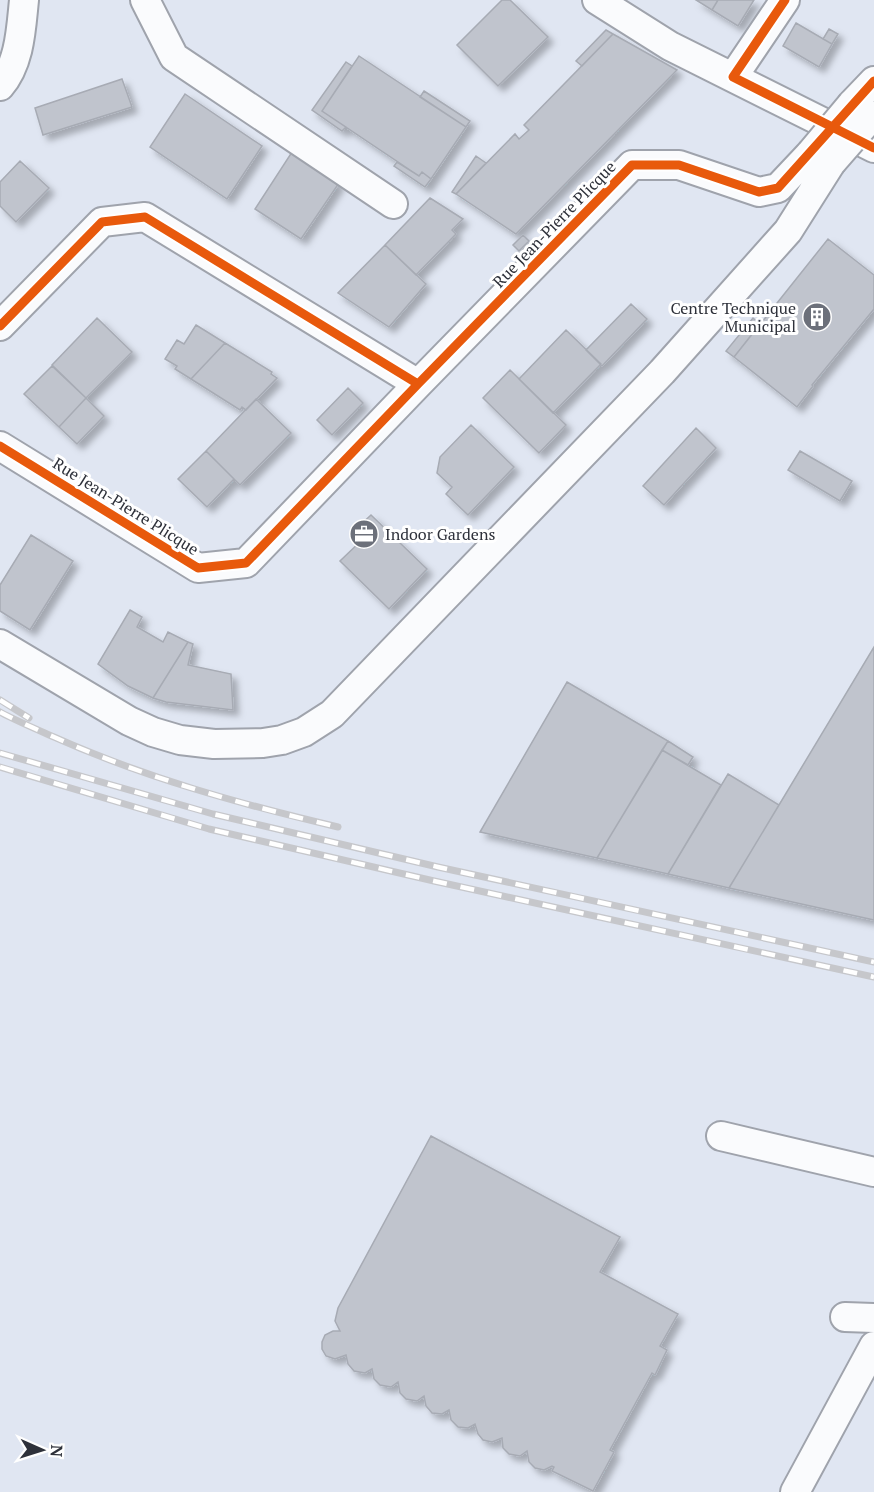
<svg xmlns="http://www.w3.org/2000/svg" width="874" height="1492" font-family="'PT Serif',serif">
<defs>
<filter id="shadow"><feDropShadow dx="5.5" dy="5.5" stdDeviation="3" flood-color="#0004"/></filter>
</defs>
<rect width="100%" height="100%" fill="#e0e6f2"/>
<!-- building -->
<path fill="#c0c4cd" stroke="#a7abb4" stroke-width="1.5" filter="url(#shadow)" d="M502,0H510L548,37L498,86L457,45Z
M696,0H718L712,10Z
M718,0H754L738,26L712,10Z
M796,23L832,44L819,67L783,46Z
M829,29L838,34L832,44L823,39Z
M606,30L613,34L582,66L576,61Z
M613,34L677,70L516,234L456,194L515,134L519,139L529,130L524,125Z
M359,56L466,127L431,179L422,172L419,176L322,111Z
M346,62L352,66L322,111L346,127L342,131L312,110Z
M122,79L132,107L43,135L35,108Z
M424,91L470,121L466,127L420,97Z
M185,94L262,146L227,199L150,147Z
M292,152L339,183L301,239L255,209Z
M476,156L486,163L456,194L452,192Z
M20,161L49,188L16,222L0,206V182Z
M397,162L419,176L422,172L431,179L425,187L394,166Z
M430,198L463,219L452,230L456,234L416,275L385,245Z
M523,235L529,241L519,251L513,245Z
M828,239L874,275V309L812,385L813,386L797,407L734,357Z
M385,245L426,284L389,327L338,293Z
M631,304L647,319L602,366L586,350Z
M97,318L132,352L86,398L52,365Z
M753,318L760,324L734,357L726,351Z
M196,325L225,343L191,379L175,369L177,366L165,359L177,340L184,344Z
M566,330L601,364L553,413L519,379Z
M225,343L272,372L271,374L277,378L246,410L242,407L240,410L191,379Z
M52,366L86,398L59,427L24,394Z
M510,370L566,425L539,453L483,398Z
M348,388L363,403L332,435L317,420Z
M86,398L104,416L77,444L59,427Z
M256,399L291,433L240,485L206,451Z
M471,425L514,467L468,515L446,494L452,487L437,473L440,457Z
M696,428L716,448L664,505L643,486Z
M206,451L234,479L207,507L178,479Z
M800,451L852,481L840,501L788,470Z
M371,515L427,569L389,609L340,561L366,536L357,528Z
M31,535L73,561L30,630L0,611V585Z
M130,610L142,617L137,627L163,642L168,632L188,642L153,698L128,686L98,664Z
M188,642L193,644L188,665L231,674L233,710L166,702L153,698Z
M874,647V920L729,888L779,805Z
M567,682L668,741L597,858L480,832Z
M668,741L693,757L688,765L662,750Z
M662,750L721,785L668,874L597,858Z
M728,774L779,805L729,888L668,874Z
M431,1136L620,1237L600,1272L678,1314L660,1346L667,1350L655,1375L652,1373L610,1450L614,1452L593,1491L552,1471L554,1467L552,1466L544,1470L535,1468L529,1462L527,1451L520,1456L509,1454L503,1448L502,1438L492,1442L483,1440L478,1434L475,1424L468,1428L458,1427L451,1420L449,1410L442,1414L432,1413L426,1406L424,1396L417,1401L406,1399L400,1393L398,1382L391,1387L380,1385L374,1379L372,1369L365,1373L354,1371L348,1364L346,1355L335,1359L326,1356L322,1349V1342L325,1335L333,1331H340L335,1321L338,1308Z"/>
<g fill="none" stroke-linecap="round" stroke-linejoin="round">
<!-- minor casing -->
<g stroke="#9fa3ac" stroke-width="32">
<path id="minor" d="M145,0L174,57L393,204
M597,0L670,46L874,148
M733,77L785,0
M0,86C20,63 21,29 24,0
M852,104L874,81
M0,326L102,222L145,217L418,384
M0,446L198,568L246,563L418,384L632,165H679L759,192L778,188L811,153
M0,644L129,721L153,732L180,740L214,744L263,743L282,740L304,732L332,714L662,372L788,231L831,163
M721,1136L874,1172
M845,1317L874,1318
M795,1492L874,1346"/>
</g>
<!-- minor -->
<use href="#minor" stroke="#fafbfd" stroke-width="28"/>
<!-- rail casing -->
<g stroke="#c6c7cb" stroke-width="7">
<path id="rail" d="M0,700L29,718
M0,712C17,721 36,729 54,737C146,778 240,804 338,827
M0,753L213,814L438,867L874,962
M0,767L209,829L434,881L874,977"/>
</g>
<!-- rail -->
<use href="#rail" stroke="#fff" stroke-width="4.5" stroke-dasharray="14" stroke-linecap="butt"/>
<!-- minor-bridge casing -->
<g stroke="#9fa3ac" stroke-width="32" stroke-linecap="butt">
<path id="minor-bridge" d="M811,153L852,104
M831,163L872,116"/>
</g>
<!-- minor-bridge -->
<use href="#minor-bridge" stroke="#fafbfd" stroke-width="28"/>
<!-- cycleway casing -->
<g stroke="#fff" stroke-width="13">
<path id="cycleway" d="M785,0L733,77L874,148
M0,326L102,222L145,217L418,384
M0,446L198,568L246,563L418,384L632,165H679L759,192L778,188L874,81"/>
</g>
<!-- cycleway -->
<use href="#cycleway" stroke="#e8590c" stroke-width="9"/>
</g>
<!-- icons -->
<defs>
<g id="building-disc" transform="scale(1.5)"><circle r="9.5" fill="#6c707a" stroke="#fff"/><path d="M-4-6H4V6H1V3H-1V6H-4ZM-2.5-4.3h1.7v1.8h-1.7ZM.8-4.3h1.7v1.8H.8ZM-2.5-1h1.7V.8h-1.7ZM.8-1h1.7V.8H.8Z" fill="#fff"/></g>
<g id="office-disc" transform="scale(1.5)"><circle r="9.5" fill="#6c707a" stroke="#fff"/><path d="M-6-3h4V-5.5h4V-3h4V5H-6ZM-1-4.5V-3h2v-1.5ZM-6 0V1H6V0Z" fill="#fff"/></g>
</defs>
<g fill-rule="evenodd">
<use href="#building-disc" x="817" y="317"/>
<use href="#office-disc" x="364" y="534"/>
</g>
<g text-anchor="middle" dominant-baseline="central" stroke-width="6" stroke-linejoin="round" paint-order="stroke">
<!-- street labels -->
<g font-size="16" fill="#2e313a" stroke="#fff">
<text transform="translate(554 224) rotate(-46)">Rue Jean-Pierre Plicque</text>
<text transform="translate(126 506) rotate(32)">Rue Jean-Pierre Plicque</text>
</g>
<!-- poi labels -->
<g font-size="16" fill="#2e313a" stroke="#fff" text-anchor="end">
<text x="796" y="308">Centre Technique<tspan x="796" dy="18">Municipal</tspan></text>
<text x="385" y="534" text-anchor="start">Indoor Gardens</text>
</g>
</g>
<!-- north arrow -->
<g transform="translate(42 1450) rotate(93)" stroke="#ffffff" stroke-width="4.5" paint-order="stroke">
<path d="M0-4.5L10 22L0 15L-10 22Z" fill="#2e313a"/>
<text y="-9" font-size="16" font-weight="bold" text-anchor="middle" fill="#2e313a">N</text>
</g>
</svg>
